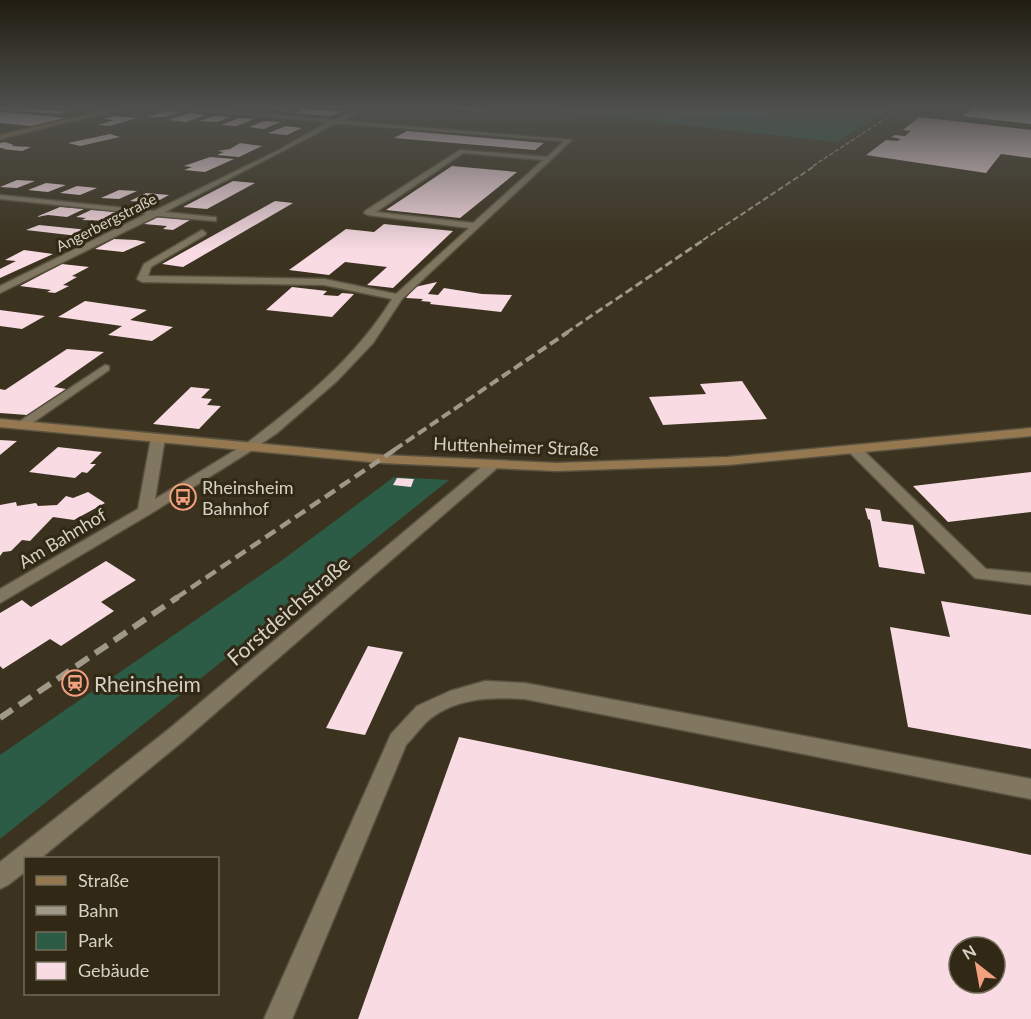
<svg xmlns="http://www.w3.org/2000/svg" width="1031" height="1019" font-family="Lato,sans-serif">
<rect width="100%" height="100%" fill="#3b331f"/>
<!-- green -->
<path fill="#2c5b46" d="M521,107L625,110L753,118L774,111L830,112L842,107H894L837,142Z
M394,477L449,480L0,839V755L281,561Z"/>
<!-- water -->
<path fill="#24818f" d="M557,107H842L831,112L774,111L753,118Z"/>
<!-- building -->
<path fill="#f8dbe3" fill-rule="evenodd" d="M0,107L62,111L79,108L58,114L4,110H0Z
M257,107H296L286,111Z
M456,107H491L483,111L453,109Z
M975,107H1031V124L963,116Z
M304,109L332,111H343L331,116L294,113Z
M166,111L180,112L164,117H148Z
M3,112L50,116H48L65,118L31,126L0,123V113Z
M189,113L205,115L186,122L169,120Z
M116,116L137,118L110,126L98,125L114,120L104,119Z
M214,116L230,117L217,122L199,121Z
M919,117L1031,130V158L1001,154L986,173L866,155L886,140L897,141L901,139L891,137L895,135L905,136L911,131L903,130Z
M239,118L254,119L236,126L221,125Z
M264,121L280,122L264,129L249,127Z
M286,126L302,128L287,135L268,133Z
M407,131L544,143L535,150L394,138Z
M110,134L120,137L80,146L68,143Z
M5,142L14,145L11,146L31,147L22,151L2,149L5,148H0V143Z
M240,143L262,146L239,157L217,155L224,152L217,151L230,149Z
M210,157L234,159L205,172L184,170L192,167L184,166Z
M452,166L517,172L460,218L386,210Z
M17,180L35,181L17,188L0,187Z
M233,181L255,183L207,209L183,207Z
M46,183L66,185L48,192L28,190Z
M77,186L97,188L80,195L60,193Z
M119,190L137,191L119,199L101,198Z
M146,193L169,195L154,203L130,201Z
M275,201L293,203L183,267L162,264Z
M60,207L84,209L67,217L48,215L36,217Z
M91,210L110,211L131,214L115,221L82,220L86,218L76,217Z
M158,217L190,220L173,230L163,229L167,226L144,224Z
M384,224L453,231L393,288L367,285L387,267L345,262L329,275L289,270L346,229L374,232Z
M39,225L99,231L87,237L26,230Z
M114,239L136,240L146,242L123,252L95,249Z
M24,250L53,254L0,278V269L16,261L5,260Z
M62,264L89,267L72,276L77,277L63,285L69,286L55,293L47,292L51,290L20,286Z
M437,282L428,294L438,295L444,288L482,294L512,295L501,312L430,304L431,302L421,301L423,299L406,298L415,287Z
M292,287L327,291L323,295L338,296L342,293L354,294L332,317L266,310Z
M85,301L147,310L130,320L173,327L152,341L108,335L122,326L58,317Z
M0,310L45,316L22,329L0,326Z
M67,349L104,352L54,387L66,389L27,415L0,413V389L5,390Z
M742,381L767,419L663,425L649,397L706,394L700,384Z
M191,387L210,389L201,398L212,399L207,405L221,406L199,429L153,424Z
M0,440L17,441L0,455Z
M58,447L102,452L90,464H96L87,473L82,472L75,478L29,472Z
M1031,472V512L948,522L913,486Z
M397,478L414,479L411,487L393,485Z
M88,492L105,503L74,520L53,517L30,541L22,540L11,551L3,552L0,556V505L16,502L17,506L36,503L38,506L57,505L66,496L73,498Z
M865,508L880,510L882,521L913,525L925,574L879,567L870,520L868,519Z
M106,561L136,580L101,602L114,611L61,646L50,639L3,669L0,666V613L22,600L31,607Z
M941,601L1031,615V749L908,727L890,627L950,637Z
M368,646L403,652L365,735L326,728Z
M459,737L1031,855V1019H358ZM959,947H995V983H959Z"/>
<g fill="none" stroke-linecap="round" stroke-linejoin="round">
<!-- lane casing -->
<g stroke="#585240" stroke-width="3">
<path id="lane" d="M330,120L572,140L402,299L373,343L337,381L277,433L252,450L245,446L247,443C302,401 355,359 392,299L324,285L142,282L137,279L144,264L202,230L206,233L205,235L151,267L148,276L324,279L396,294L469,228L368,215L364,213L365,211L460,150L547,157L564,141L332,123ZM463,153L543,160L473,223L376,212Z
M105,365L109,366V370L25,428H15L14,425Z
M854,445L859,446L986,569L1031,573V585L975,578L849,452L847,449Z
M485,681L525,683L1031,779V799L525,699C492,697 460,697 431,718C422,725 414,737 406,745L292,1019H264L391,734L417,706L450,691Z"/>
</g>
<!-- street casing -->
<g stroke="#585240" stroke-width="3">
<path id="street" d="M167,107L334,120L351,112L356,113L165,212L213,217H216V221L157,216L0,293V286L146,214L0,199V195L154,211L279,150L328,122Z
M158,434L165,438L155,499L247,443H257L259,446L150,514L0,603V589L138,509L151,438Z
M491,462L496,463L498,466L496,469L183,741L41,858H26V871L8,885L0,889V862L169,729L486,463Z"/>
</g>
<!-- secondary casing -->
<g stroke="#585240" stroke-width="3">
<path id="secondary" d="M120,107H130L0,139V135Z
M0,419L382,455L557,463L727,457L1031,428V436L727,465L557,471L382,463L0,427Z"/>
</g>
<!-- lane -->
<use href="#lane" fill="#817761" fill-rule="evenodd"/>
<!-- street -->
<use href="#street" fill="#817761" fill-rule="evenodd"/>
<!-- secondary -->
<use href="#secondary" fill="#967850" fill-rule="evenodd"/>
<!-- rail-far5 -->
<path stroke="#9f998a" stroke-width="1.5" stroke-dasharray="4.5 2" stroke-linecap="butt" d="M813,166L903,107"/>
<!-- rail-far4 -->
<path stroke="#9f998a" stroke-width="2" stroke-dasharray="6 3" stroke-linecap="butt" d="M703,240L816,165"/>
<!-- rail-far3 -->
<path stroke="#9f998a" stroke-width="3" stroke-dasharray="8 4" stroke-linecap="butt" d="M566,333L705,239"/>
<!-- rail-far2 -->
<path stroke="#9f998a" stroke-width="4" stroke-dasharray="10 4.5" stroke-linecap="butt" d="M394,450L568,332"/>
<!-- rail-far1 -->
<path stroke="#9f998a" stroke-width="4.5" stroke-dasharray="12 6" stroke-linecap="butt" d="M176,598L396,449"/>
<!-- rail -->
<path stroke="#9f998a" stroke-width="6" stroke-dasharray="15 8" stroke-linecap="butt" d="M0,718L178,597"/>
</g>
<!-- sky -->
<linearGradient id="sky" x2="0" y2="1"><stop stop-color="#201c11"/><stop offset="0.43" stop-color="#4f504d"/><stop offset="1" stop-color="#4f504d" stop-opacity="0"/></linearGradient>
<rect width="1031" height="250" fill="url(#sky)"/>
<!-- icons -->
<defs>
<g id="bus-ring" transform="scale(1.35)"><circle r="9.5" fill="#312915" stroke="#f3a081" stroke-width="1.5"/><path d="M-5-6H5V4H4V6H2V4H-2V6H-4V4H-5ZM-3.5-4V0h7V-4ZM-3.5 1.2v1.5H-2V1.2ZM2 1.2v1.5H3.5V1.2Z" fill="#f3a081"/></g>
<g id="station-ring" transform="scale(1.35)"><circle r="9.5" fill="#312915" stroke="#f3a081" stroke-width="1.5"/><path d="M-3-6H3Q5-6 5-4V2Q5 4 3 4L4.5 6H3L1.5 4h-3L-3 6H-4.5L-3 4Q-5 4-5 2V-4Q-5-6-3-6ZM-3.5-4v3h7v-3ZM-3.5 1v1.5H-2V1ZM2 1v1.5H3.5V1Z" fill="#f3a081"/></g>
</defs>
<g fill-rule="evenodd">
<use href="#bus-ring" x="183" y="497"/>
<use href="#station-ring" x="75" y="683"/>
</g>
<g text-anchor="middle" dominant-baseline="central" stroke-width="6" stroke-linejoin="round" paint-order="stroke">
<!-- far-street labels -->
<g font-size="15" fill="#d6d1c5" stroke="#312915">
<text transform="translate(106 222) rotate(-27)">Angerbergstraße</text>
</g>
<!-- street labels -->
<g font-size="18" fill="#d6d1c5" stroke="#312915">
<text transform="translate(516 446) rotate(2)">Huttenheimer Straße</text>
<text transform="translate(62 538) rotate(-31)">Am Bahnhof</text>
</g>
<!-- poi labels -->
<g font-size="18" fill="#d6d1c5" stroke="#312915" text-anchor="start">
<text x="202" y="487">Rheinsheim<tspan x="202" dy="21">Bahnhof</tspan></text>
</g>
<!-- near-street labels -->
<g font-size="21" fill="#d6d1c5" stroke="#312915">
<text transform="translate(288 610) rotate(-41)">Forstdeichstraße</text>
</g>
<!-- near-poi labels -->
<g font-size="21" fill="#d6d1c5" stroke="#312915" text-anchor="start">
<text x="94" y="683">Rheinsheim</text>
</g>
</g>
<!-- legend -->
<rect x="24" y="857" width="195" height="138" fill="#312915" stroke="#736c5b" stroke-width="1.5"/>
<rect x="36" y="876" width="30" height="9" fill="#967850" stroke="#736c5b" stroke-width="1.5"/>
<text x="78" y="887" font-size="18" fill="#d6d1c5">Straße</text>
<rect x="36" y="906" width="30" height="9" fill="#9f998a" stroke="#736c5b" stroke-width="1.5"/>
<text x="78" y="917" font-size="18" fill="#d6d1c5">Bahn</text>
<rect x="36" y="932" width="30" height="18" fill="#2c5b46" stroke="#736c5b" stroke-width="1.5"/>
<text x="78" y="947" font-size="18" fill="#d6d1c5">Park</text>
<rect x="36" y="962" width="30" height="18" fill="#f8dbe3" stroke="#736c5b" stroke-width="1.5"/>
<text x="78" y="977" font-size="18" fill="#d6d1c5">Gebäude</text>
<!-- north arrow -->
<g transform="translate(977 965) rotate(329)"><circle r="28" fill="#312915" stroke="#736c5b" stroke-width="1.5"/>
<path d="M0-4.5L10 22L0 15L-10 22Z" fill="#f3a081"/>
<text y="-9" font-size="16" font-weight="bold" text-anchor="middle" fill="#d6d1c5">N</text>
</g>
</svg>
